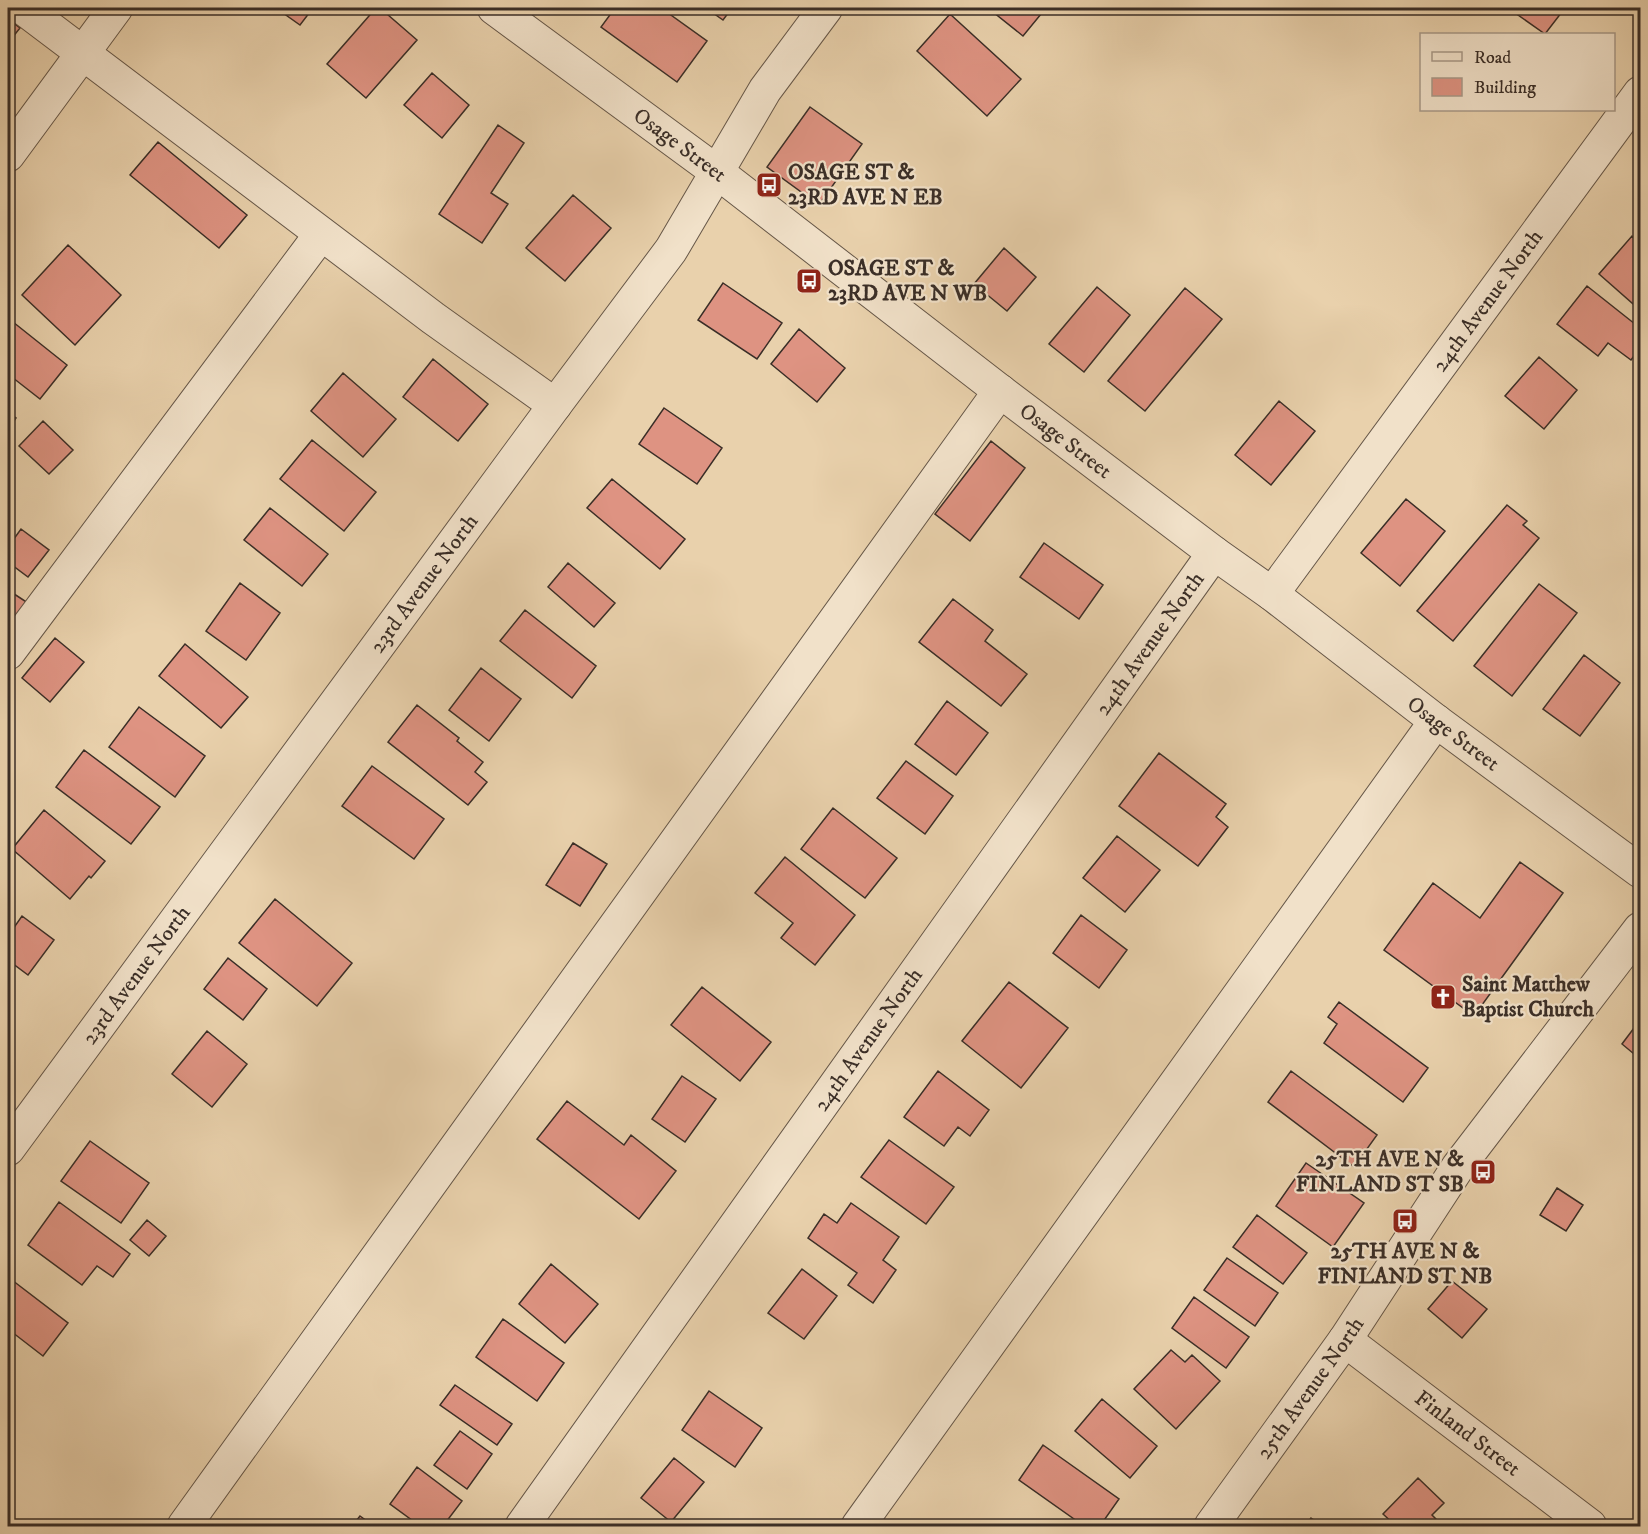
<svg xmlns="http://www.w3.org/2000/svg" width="1648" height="1534" font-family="'IM FELL DW Pica',serif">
<rect width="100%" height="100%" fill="#e9d1ac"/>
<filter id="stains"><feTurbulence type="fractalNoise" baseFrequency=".00333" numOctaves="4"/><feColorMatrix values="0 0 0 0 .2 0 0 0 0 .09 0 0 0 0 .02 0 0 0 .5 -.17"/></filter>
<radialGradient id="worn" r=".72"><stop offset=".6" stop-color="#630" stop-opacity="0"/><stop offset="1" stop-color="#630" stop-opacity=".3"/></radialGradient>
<!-- building -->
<path fill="#de9382" stroke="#3a2e27" stroke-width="1.5" d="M276,8H313L300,25Z
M376,8H380L417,40L366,98L327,64Z
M615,8H661L707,41L677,82L601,27Z
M706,8H732L723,20Z
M988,8H1046L1023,36Z
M1508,8H1565L1545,34Z
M950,14L1021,79L987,116L917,51Z
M8,19L20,28L8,43Z
M432,73L469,105L442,138L404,105Z
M810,107L862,144L819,205L767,167Z
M498,125L524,143L491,193L508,204L482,243L439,214Z
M158,142L247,215L219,248L130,175Z
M573,195L611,228L565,281L526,248Z
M1632,236L1640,244V310L1599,274Z
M68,245L121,295L75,345L22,295Z
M1004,248L1036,277L1007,311L974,284Z
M723,283L782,323L757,359L698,320Z
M1587,286L1640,328V348L1631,360L1608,343L1598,356L1557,324Z
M1097,287L1130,315L1084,372L1049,344Z
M1185,288L1222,319L1145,411L1108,381Z
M8,318L67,365L40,399L8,374Z
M799,329L845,368L817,402L771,364Z
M1539,357L1577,390L1544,429L1505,396Z
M433,359L488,404L458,441L403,397Z
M343,373L396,419L363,457L311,411Z
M1279,401L1315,431L1271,485L1235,455Z
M664,408L722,448L697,484L639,444Z
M8,412L16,418L8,430Z
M43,421L73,450L49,474L19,446Z
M312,440L376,492L344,531L280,479Z
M991,441L1025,468L970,541L935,514Z
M612,479L685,539L660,569L587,508Z
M1406,499L1445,531L1400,586L1361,553Z
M1507,505L1527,521L1523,525L1539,538L1453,641L1417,611Z
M270,508L328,554L302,586L244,540Z
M21,529L49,550L28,577L8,562V547Z
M1044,543L1103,585L1079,619L1020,577Z
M568,563L615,603L594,627L548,587Z
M240,583L280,613L246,660L206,631Z
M1539,584L1577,613L1512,696L1474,666Z
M8,590L28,603L8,632Z
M953,599L993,630L985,641L1027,674L1001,706L919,642Z
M525,610L596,666L572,698L500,641Z
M55,638L84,662L50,702L22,678Z
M185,644L248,697L221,728L159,676Z
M1584,655L1620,683L1580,736L1543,709Z
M481,668L521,699L489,741L449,710Z
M947,701L988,733L956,775L915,744Z
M417,705L459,738L457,741L483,762L475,772L487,782L468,805L388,742Z
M139,707L205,756L175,797L109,747Z
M84,750L160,807L131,844L56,787Z
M1159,753L1226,804L1216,817L1228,827L1198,866L1119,806Z
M906,761L953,796L925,834L877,798Z
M372,766L444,819L414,859L342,806Z
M833,808L897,858L865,898L801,849Z
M44,810L105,861L91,878L89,876L70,899L12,849Z
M1117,836L1160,870L1125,912L1083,878Z
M573,843L607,864L580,906L546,885Z
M785,857L855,915L815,965L781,938L793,923L755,893Z
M1520,862L1563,893L1474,1016L1384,950L1433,883L1480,918Z
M275,899L352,963L317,1006L239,943Z
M1081,915L1127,950L1099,988L1053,953Z
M22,916L54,940L28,975L8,960V936Z
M228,958L267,989L243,1020L204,989Z
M1009,982L1068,1028L1021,1088L962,1041Z
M702,987L771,1042L740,1081L671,1025Z
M1339,1002L1428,1068L1403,1102L1324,1043L1337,1024L1328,1017Z
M1640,1020V1059L1622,1044Z
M207,1031L247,1064L212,1107L172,1074Z
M938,1071L989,1110L970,1136L958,1127L944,1146L904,1117Z
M1291,1071L1377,1135L1354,1167L1268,1102Z
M682,1076L716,1099L685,1142L652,1119Z
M567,1101L624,1145L631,1135L676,1171L639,1219L537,1139Z
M889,1140L954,1187L926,1224L861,1177Z
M90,1141L149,1183L121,1223L61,1181Z
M1306,1163L1364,1203L1333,1247L1276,1206Z
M1557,1188L1583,1205L1566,1231L1540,1215Z
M59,1202L130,1254L113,1277L97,1266L82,1285L28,1245Z
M851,1203L899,1237L883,1260L896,1270L873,1303L848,1285L857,1273L808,1238L824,1214L837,1223Z
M1257,1215L1307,1253L1283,1284L1233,1247Z
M147,1220L166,1236L149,1256L130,1240Z
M1227,1258L1278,1293L1255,1326L1204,1290Z
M551,1264L598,1304L565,1343L519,1304Z
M802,1269L837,1296L804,1339L768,1313Z
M8,1277L68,1323L43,1356L8,1329Z
M1452,1281L1487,1309L1462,1338L1428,1309Z
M1194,1297L1249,1337L1226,1368L1172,1328Z
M503,1319L564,1363L537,1401L476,1357Z
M1171,1350L1185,1362L1192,1355L1220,1381L1176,1429L1134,1389Z
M455,1385L512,1424L497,1445L440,1405Z
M709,1391L762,1428L735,1467L682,1430Z
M1102,1399L1157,1446L1130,1478L1075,1431Z
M460,1431L492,1454L467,1489L434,1465Z
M1043,1445L1119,1499L1100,1526H1084L1019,1480Z
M674,1458L704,1482L671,1522L641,1498Z
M417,1467L462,1501L443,1526H420L390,1504Z
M1418,1478L1444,1503L1432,1515L1443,1526H1396L1383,1514Z
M360,1516L374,1526H352Z
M1311,1518L1323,1526H1305Z
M892,1521L901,1526H888Z"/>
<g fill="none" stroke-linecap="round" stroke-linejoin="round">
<!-- minor casing -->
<g stroke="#665748" stroke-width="35">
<g id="minor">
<path d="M23,8L433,318L555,405"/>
<path id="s1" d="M494,8L717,172L1000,391L1214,553L1272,594L1436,721L1640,871"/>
<path d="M8,155L116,8"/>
<path id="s2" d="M1272,594L1640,93"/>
<path d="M8,653L321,234"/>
<path id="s3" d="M8,1149L555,405L671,250L765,90L826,8"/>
<path id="s4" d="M1345,1340L1590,1526"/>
<path d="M184,1526L1000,391"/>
<path id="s5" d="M522,1526L1214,553"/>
<path d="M858,1526L1436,721"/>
<path id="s6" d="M1211,1526L1345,1340L1458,1167L1640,929"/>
</g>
</g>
<!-- minor -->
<use href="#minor" stroke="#f1e1c9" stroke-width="33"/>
</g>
<!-- icons -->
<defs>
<g id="bus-square" transform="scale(1.35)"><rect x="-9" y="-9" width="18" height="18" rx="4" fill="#8f2418" stroke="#f1e1c9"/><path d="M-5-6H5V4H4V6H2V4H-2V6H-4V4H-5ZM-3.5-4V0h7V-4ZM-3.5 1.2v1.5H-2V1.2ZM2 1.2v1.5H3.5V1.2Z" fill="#fff"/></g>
<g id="church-square" transform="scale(1.35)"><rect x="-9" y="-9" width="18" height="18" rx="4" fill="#8f2418" stroke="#f1e1c9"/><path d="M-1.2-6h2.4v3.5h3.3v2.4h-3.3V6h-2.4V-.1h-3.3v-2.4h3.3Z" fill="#fff"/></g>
</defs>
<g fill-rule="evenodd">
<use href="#bus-square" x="769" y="185"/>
<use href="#bus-square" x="809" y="281"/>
<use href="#church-square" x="1443" y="997"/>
<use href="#bus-square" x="1483" y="1172"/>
<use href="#bus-square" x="1405" y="1221"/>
</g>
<g text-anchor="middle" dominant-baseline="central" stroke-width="4.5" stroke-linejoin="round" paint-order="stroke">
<!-- street labels -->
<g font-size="22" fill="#3a2e27" stroke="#f1e1c9">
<text stroke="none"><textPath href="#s1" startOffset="231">Osage Street</textPath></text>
<text stroke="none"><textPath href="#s2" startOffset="364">24th Avenue North</textPath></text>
<text stroke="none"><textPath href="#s1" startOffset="717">Osage Street</textPath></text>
<text stroke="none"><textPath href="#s3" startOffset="702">23rd Avenue North</textPath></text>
<text stroke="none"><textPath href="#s5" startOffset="1083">24th Avenue North</textPath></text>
<text stroke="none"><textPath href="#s1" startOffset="1203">Osage Street</textPath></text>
<text stroke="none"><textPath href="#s3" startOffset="216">23rd Avenue North</textPath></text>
<text stroke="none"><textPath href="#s5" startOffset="597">24th Avenue North</textPath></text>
<text stroke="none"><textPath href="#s6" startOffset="170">25th Avenue North</textPath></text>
<text stroke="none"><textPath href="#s4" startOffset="154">Finland Street</textPath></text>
</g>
<!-- poi labels -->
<g font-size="22" font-weight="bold" fill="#3a2e27" stroke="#f1e1c9" text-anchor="start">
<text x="788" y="172">OSAGE ST &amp;<tspan x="788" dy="25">23RD AVE N EB</tspan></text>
<text x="828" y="268">OSAGE ST &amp;<tspan x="828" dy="25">23RD AVE N WB</tspan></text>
<text x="1462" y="984">Saint Matthew<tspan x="1462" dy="25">Baptist Church</tspan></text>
<text x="1464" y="1159" text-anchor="end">25TH AVE N &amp;<tspan x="1464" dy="25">FINLAND ST SB</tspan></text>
<text x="1405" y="1251" text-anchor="middle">25TH AVE N &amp;<tspan x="1405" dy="25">FINLAND ST NB</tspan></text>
</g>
</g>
<!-- margin -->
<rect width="1648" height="1534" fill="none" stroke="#e9d1ac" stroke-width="30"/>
<rect x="9" y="9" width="1630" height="1516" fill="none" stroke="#3a2e27" stroke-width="3"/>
<rect x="15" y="15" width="1618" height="1504" fill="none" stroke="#3a2e27" stroke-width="1.5"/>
<!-- legend -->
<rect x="1420" y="33" width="195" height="78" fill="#f1e1c9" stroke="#a89988" stroke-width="1.5"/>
<rect x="1432" y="52" width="30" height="9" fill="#f1e1c9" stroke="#a89988" stroke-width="1.5"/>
<text x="1474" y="63" font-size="18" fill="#3a2e27">Road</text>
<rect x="1432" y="78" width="30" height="18" fill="#de9382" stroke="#a89988" stroke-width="1.5"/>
<text x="1474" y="93" font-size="18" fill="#3a2e27">Building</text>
<rect width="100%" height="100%" filter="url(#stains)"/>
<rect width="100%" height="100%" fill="url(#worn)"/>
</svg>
